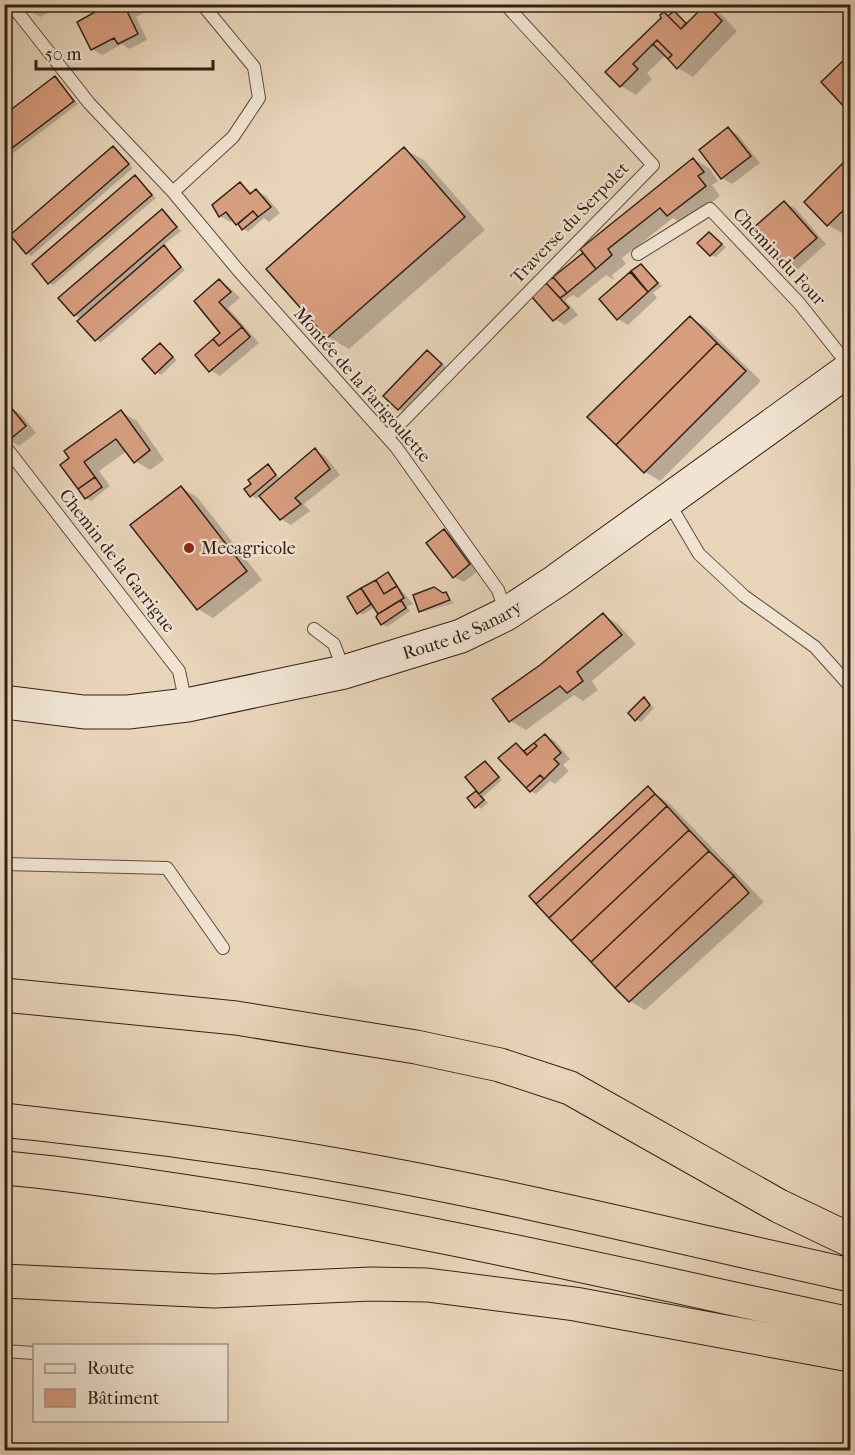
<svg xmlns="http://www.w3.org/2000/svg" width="855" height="1455" font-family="'IM FELL French Canon',serif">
<rect width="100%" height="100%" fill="#e8d4b9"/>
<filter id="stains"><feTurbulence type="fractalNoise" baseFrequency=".00333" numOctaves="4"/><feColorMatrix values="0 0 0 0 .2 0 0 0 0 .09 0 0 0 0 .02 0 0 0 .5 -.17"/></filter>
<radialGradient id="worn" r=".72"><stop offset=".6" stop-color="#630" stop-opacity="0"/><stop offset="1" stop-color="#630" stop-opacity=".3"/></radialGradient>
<!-- shadow -->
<path fill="#0003" d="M27,4H63L41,17L30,11Z
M109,4H143L146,12L136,17L147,40L129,49L122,44L102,55L92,49Z
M707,6L722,15L737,31L693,77L678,68L666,55L647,73L652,79L636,95L621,86L607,72L663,18L664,13L670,17L679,16L688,24Z
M850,56V111L823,82Z
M55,78L78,104L4,160V117Z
M728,129L738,135L760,163L732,184L722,178L701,150Z
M113,148L133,168L31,256L27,253Z
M404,149L424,160L485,230L349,349L328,337L268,269Z
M850,158V227L844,234L828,225L806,202Z
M693,159L709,168L718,181L712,185L720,196L683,224L673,218L622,258L626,264L612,275L614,280L606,275L578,298L573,295L565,300L578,315L565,325L554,319L546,285L552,288L583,255L590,259Z
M135,177L156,198L53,285L49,282Z
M240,184L253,193L256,191L266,196L280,213L269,222L264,218L248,232L233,220L230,222L220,216L213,206Z
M784,203L795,208L826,244L795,272L785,266Z
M162,211L181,231L162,246L185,270L100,343L82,319L75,315Z
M709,234L726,247L716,257L711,255Z
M641,266L662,286L653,293L657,298L628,325L618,319L601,299Z
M219,281L229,287L240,298L228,308L259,343L220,376L210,370L222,334L196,302Z
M690,318L706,327L761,381L660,481L645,472Z
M160,345L177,360L161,375L156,372Z
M427,352L451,371L409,415L399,409Z
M10,408L21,414L36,433L19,446L9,440Z
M121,412L137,421L164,460L150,470L135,461L127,451L99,471L110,486L91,501L86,498L72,458Z
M315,450L325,456L340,475L304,504L310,511L291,525L281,519L261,495L256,499L246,490L268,466L280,479Z
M181,488L197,497L262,580L213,618L198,609Z
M444,530L454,536L479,570L464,582L454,577Z
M388,574L413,604L407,607L410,611L387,627L382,624V614L375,607L362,615L349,598Z
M453,601L454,603L423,612Z
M603,615L618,624L636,644L592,681L598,690L583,701L574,695L526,730L511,721L494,700L541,666Z
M644,699L654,708L641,722L636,719Z
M545,735L555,741L570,759L563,765L569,771L555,784L550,781L536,794L531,791L516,745L527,751Z
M485,763L502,780L483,797L488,803L481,809L469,798L478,791Z
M648,788L671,805L764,902L645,1010L630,1001Z"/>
<!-- building -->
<path fill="#d79d7f" stroke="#312016" stroke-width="1.5" d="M25,4H43L29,12Z
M136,4L127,11L138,34L118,44L114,38L91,50L77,22L109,4Z
M706,4L722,21L677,69L668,59L672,55L657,40L633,64L638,69L620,87L605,72L661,18L660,15L664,12L681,29Z
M674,11L686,23L681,29L668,16Z
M657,40L672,55L668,59L653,44Z
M850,54V113L821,82Z
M55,76L74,101L4,154V115Z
M728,127L751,156L721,179L699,150Z
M113,146L129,164L26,254L10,235Z
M404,147L465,217L327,338L266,269Z
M850,156V204L827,226L804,202Z
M693,158L704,172L698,176L706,186L667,216L660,208L608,249L612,255L596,269L580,249Z
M135,175L152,195L48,284L32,264Z
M240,182L250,194L256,189L271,207L258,217L253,211L236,225L226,212L219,217L212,205Z
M784,201L817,238L784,267L751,230Z
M162,209L177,227L74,316L58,298Z
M253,211L258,217L242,230L238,224Z
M709,232L722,244L710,256L697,243Z
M164,245L181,267L95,341L77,321Z
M583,253L596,269L567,293L553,277Z
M641,264L658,283L648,292L631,271Z
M630,272L648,292L617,320L599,299Z
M553,277L567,293L560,298L546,283Z
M219,279L231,292L219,302L242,327L219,346L213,339L220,333L194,301Z
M546,283L569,308L553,321L531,296Z
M690,316L717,343L616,445L587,417Z
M242,327L250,337L209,372L195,355L213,339L219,346Z
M160,343L173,357L155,374L142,359Z
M717,343L746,371L644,473L616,445Z
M427,350L442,364L398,410L383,396Z
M10,406L26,426L8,441L4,437V410Z
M121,410L150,450L134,463L116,439L84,462L95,477L78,489L60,465L69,458L64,451Z
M315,448L330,469L295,498L301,504L280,520L259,496Z
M268,464L276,475L250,497L244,489L251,484L248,480Z
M95,477L102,487L85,499L78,489Z
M181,486L247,571L197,610L130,525Z
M444,529L470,564L453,578L426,543Z
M388,572L397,586L384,594L376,580Z
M376,580L384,594L397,586L404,598L378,614L361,588Z
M434,587L443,593L446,592L450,600L419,612L413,595Z
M361,588L371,604L357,614L347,597Z
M401,600L406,608L381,625L376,617L378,614Z
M603,613L622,635L577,672L583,681L567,693L560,686L509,722L492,699L540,665Z
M644,697L650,705L635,721L628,713Z
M545,734L561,753L554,759L559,764L544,779L540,775L526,788L498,758L516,743L527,755L537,746L534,743Z
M534,743L537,746L527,755L524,751Z
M485,761L499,777L479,794L465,777Z
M540,775L544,779L530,792L526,788Z
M648,786L655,794L536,904L529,896Z
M476,791L484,800L475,808L467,798Z
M655,794L667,806L549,918L536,904Z
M667,806L689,830L571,941L549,918Z
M689,830L709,851L591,962L571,941Z
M709,851L734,876L615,988L591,962Z
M734,876L749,893L629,1002L615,988Z"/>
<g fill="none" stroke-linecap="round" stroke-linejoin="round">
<!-- service casing -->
<g stroke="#5f4d3f" stroke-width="14">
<path id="service" d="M11,4L89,103L173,192
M202,4L254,67L259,98L233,137L173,192L238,270L396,447L498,590L506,613
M638,254L710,209L799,303L850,367
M387,437L653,165L505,4
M4,445L179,671L186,704
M673,510L699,554L744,596L815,647L850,686
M314,629L334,644L344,671
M4,864L167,868L223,948
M4,1351L34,1353"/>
</g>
<!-- secondary casing -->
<g stroke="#312016" stroke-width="35">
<g id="secondary">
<path id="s1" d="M4,702L84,712H128L187,705L344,672L461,636L506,614L556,581L850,369"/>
</g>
</g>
<!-- motorway casing -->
<g stroke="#312016" stroke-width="35">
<path id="motorway" d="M4,995L236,1018L416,1047L500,1065L570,1088L779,1206L850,1240
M4,1120C116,1133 226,1145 337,1165C509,1195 679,1237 850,1275
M4,1168C66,1173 128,1183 189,1192C412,1225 630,1277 850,1324
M4,1281L214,1291L371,1284L427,1285L575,1304L850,1355"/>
</g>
<!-- service -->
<use href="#service" stroke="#f0e3d2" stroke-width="12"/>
<!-- secondary -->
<use href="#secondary" stroke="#f0e3d2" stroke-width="33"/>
<!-- motorway -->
<use href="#motorway" stroke="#e8d4b9" stroke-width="33"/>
</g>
<!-- markers -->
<circle fill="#8f2418" stroke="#f0e3d2" stroke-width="2" cx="189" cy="548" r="6"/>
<g text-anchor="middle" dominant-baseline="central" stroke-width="4.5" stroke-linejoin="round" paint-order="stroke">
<!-- street labels -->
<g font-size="18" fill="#312016" stroke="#f0e3d2">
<text transform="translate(570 223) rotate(-46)">Traverse du Serpolet</text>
<text transform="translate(779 257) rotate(47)">Chemin du Four</text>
<text transform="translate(362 385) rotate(49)">Montée de la Farigoulette</text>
<text transform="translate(117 561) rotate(52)">Chemin de la Garrigue</text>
<text stroke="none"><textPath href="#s1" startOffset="470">Route de Sanary</textPath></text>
</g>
<!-- poi labels -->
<g font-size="18" fill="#312016" stroke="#f0e3d2" text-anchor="start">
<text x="201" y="548">Mecagricole</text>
</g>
</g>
<!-- margin -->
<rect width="855" height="1455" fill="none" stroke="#e8d4b9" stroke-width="24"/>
<rect x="6" y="6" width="843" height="1443" fill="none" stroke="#312016" stroke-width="3"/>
<rect x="12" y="12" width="831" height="1431" fill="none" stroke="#312016" stroke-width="1.5"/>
<!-- legend -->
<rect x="33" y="1344" width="195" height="78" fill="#f0e3d2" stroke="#a49587" stroke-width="1.5"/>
<rect x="45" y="1364" width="30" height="9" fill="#f0e3d2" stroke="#a49587" stroke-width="1.5"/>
<text x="87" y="1374" font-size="18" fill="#312016">Route</text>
<rect x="45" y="1389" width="30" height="18" fill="#d79d7f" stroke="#a49587" stroke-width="1.5"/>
<text x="87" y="1404" font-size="18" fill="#312016">Bâtiment</text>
<!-- scale -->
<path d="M36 60v9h177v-9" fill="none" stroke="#312016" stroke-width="3"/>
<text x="45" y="60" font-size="18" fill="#312016" stroke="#f0e3d2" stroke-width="4.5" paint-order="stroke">50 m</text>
<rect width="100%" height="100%" filter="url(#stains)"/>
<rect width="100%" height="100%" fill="url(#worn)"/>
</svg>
